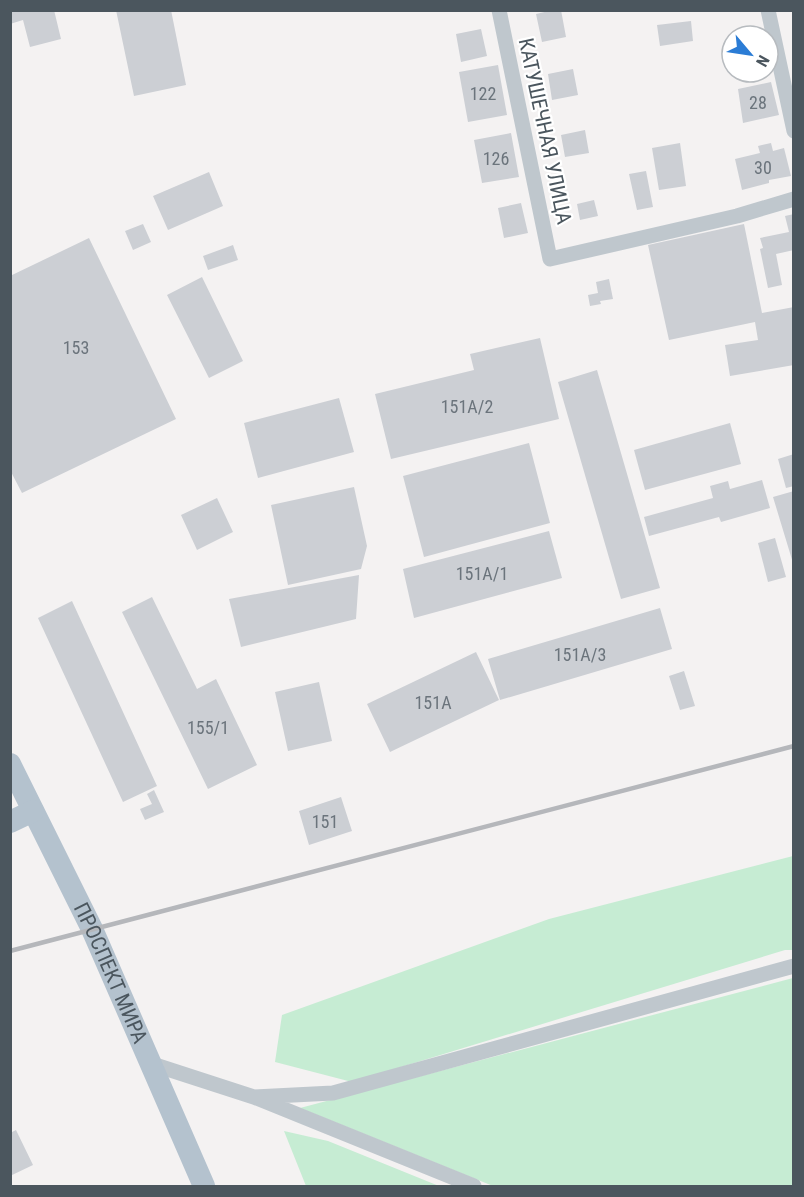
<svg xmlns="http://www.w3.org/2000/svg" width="804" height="1197" font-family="'Roboto Condensed',sans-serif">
<rect width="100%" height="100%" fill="#f4f2f2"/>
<!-- green -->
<path fill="#c6ecd3" d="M793,856V950H785L352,1082L275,1062L282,1015L549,919Z
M793,978V1186H493L300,1108Z
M284,1131L328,1141L439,1186H306Z"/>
<!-- building -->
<path fill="#cccfd4" d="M10,10H54L61,39L30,47L23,20L10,24Z
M116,10H171L186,85L134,96Z
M553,10H561L566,37L542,42L536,14Z
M691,21L693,41L660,46L657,25Z
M481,29L487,56L461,62L456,34Z
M498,65L507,115L468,122L459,72Z
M573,69L578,95L552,100L548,74Z
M771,82L779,115L743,123L738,89Z
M585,130L589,153L565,157L561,135Z
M511,133L519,177L482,183L474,140Z
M680,143L686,186L659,190L652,148Z
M771,143L773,151L784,148L791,176L769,180V183L742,190L735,159L760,153L758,146Z
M646,171L653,207L637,210L629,174Z
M209,172L223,206L168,230L153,196Z
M594,200L598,216L580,220L577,204Z
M521,203L528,233L504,238L498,208Z
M794,214V250L776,254L782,285L768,288L760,249L763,248L760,238L789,232L785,216Z
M143,224L151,242L133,250L125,231Z
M744,224L762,313L794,307V365L730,376L725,345L758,340L755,322L669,340L648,245Z
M89,238L176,419L22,493L10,470V276Z
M233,245L238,260L208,270L203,256Z
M202,277L243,361L209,378L167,295Z
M609,279L613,299L600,301L601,304L590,306L588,295L598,293L596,282Z
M540,338L559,419L391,459L375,394L474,370L470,354Z
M597,370L660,588L621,599L558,382Z
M339,398L354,452L258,478L244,423Z
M730,423L741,464L645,490L634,450Z
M529,443L550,523L424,557L403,476Z
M794,454V486L786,488L778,459Z
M762,480L770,508L721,522L719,517L649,536L644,517L713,498L710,486L728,481L730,489Z
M354,487L367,546L361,569L288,585L271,505Z
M794,491V563H793L773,497Z
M217,498L233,532L197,550L181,515Z
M549,531L562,578L414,618L403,569Z
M775,538L786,577L768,582L758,543Z
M359,575L356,619L241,647L229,599Z
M152,597L197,689L216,679L257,765L208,789L122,612Z
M72,601L157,786L123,802L38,618Z
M660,608L672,649L500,700L488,659Z
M476,652L499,700L390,752L367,704Z
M684,671L695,706L680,710L669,676Z
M319,682L332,741L288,751L275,692Z
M154,790L164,812L145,820L140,809L152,804L147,794Z
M341,797L352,831L309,845L299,811Z
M16,1130L33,1165L10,1176V1133Z"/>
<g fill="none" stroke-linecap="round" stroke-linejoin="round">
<!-- street -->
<path stroke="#bfc7cd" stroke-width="15" d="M499,10L550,259L737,216L794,199
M768,10L794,131
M149,1063L254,1097L474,1186
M254,1097L333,1093L794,966"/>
<!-- primary -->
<g stroke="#b4c2ce" stroke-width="22">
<path id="s1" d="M10,764L92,929L204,1186"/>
<path d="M10,822L33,811"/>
</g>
<!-- rail -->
<path stroke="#b5b7bb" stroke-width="4.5" d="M10,951L794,746"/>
</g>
<g text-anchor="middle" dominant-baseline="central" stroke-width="4.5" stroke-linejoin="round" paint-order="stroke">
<!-- number labels -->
<g font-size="18" fill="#6b747c">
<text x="483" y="93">122</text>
<text x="758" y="102">28</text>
<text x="496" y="158">126</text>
<text x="763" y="167">30</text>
<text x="76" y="347">153</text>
<text x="467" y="406">151А/2</text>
<text x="482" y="573">151А/1</text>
<text x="580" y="654">151А/3</text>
<text x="433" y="702">151А</text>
<text x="208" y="727">155/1</text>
<text x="325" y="821">151</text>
</g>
<!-- street labels -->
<g font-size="21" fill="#4b565e" stroke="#fff">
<text transform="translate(545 131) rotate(78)">КАТУШЕЧНАЯ УЛИЦА</text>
<text stroke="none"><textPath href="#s1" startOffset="232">ПРОСПЕКТ МИРА</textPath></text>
</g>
</g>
<!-- border -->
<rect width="804" height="1197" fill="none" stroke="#4b565e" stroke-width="24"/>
<!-- north arrow -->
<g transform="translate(750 54) rotate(119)"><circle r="28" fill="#ffffff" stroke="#b7bbbf" stroke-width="1.5"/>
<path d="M0-4.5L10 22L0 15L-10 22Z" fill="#2b7cd5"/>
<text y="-9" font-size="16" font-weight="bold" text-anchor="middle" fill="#4b565e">N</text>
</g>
</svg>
